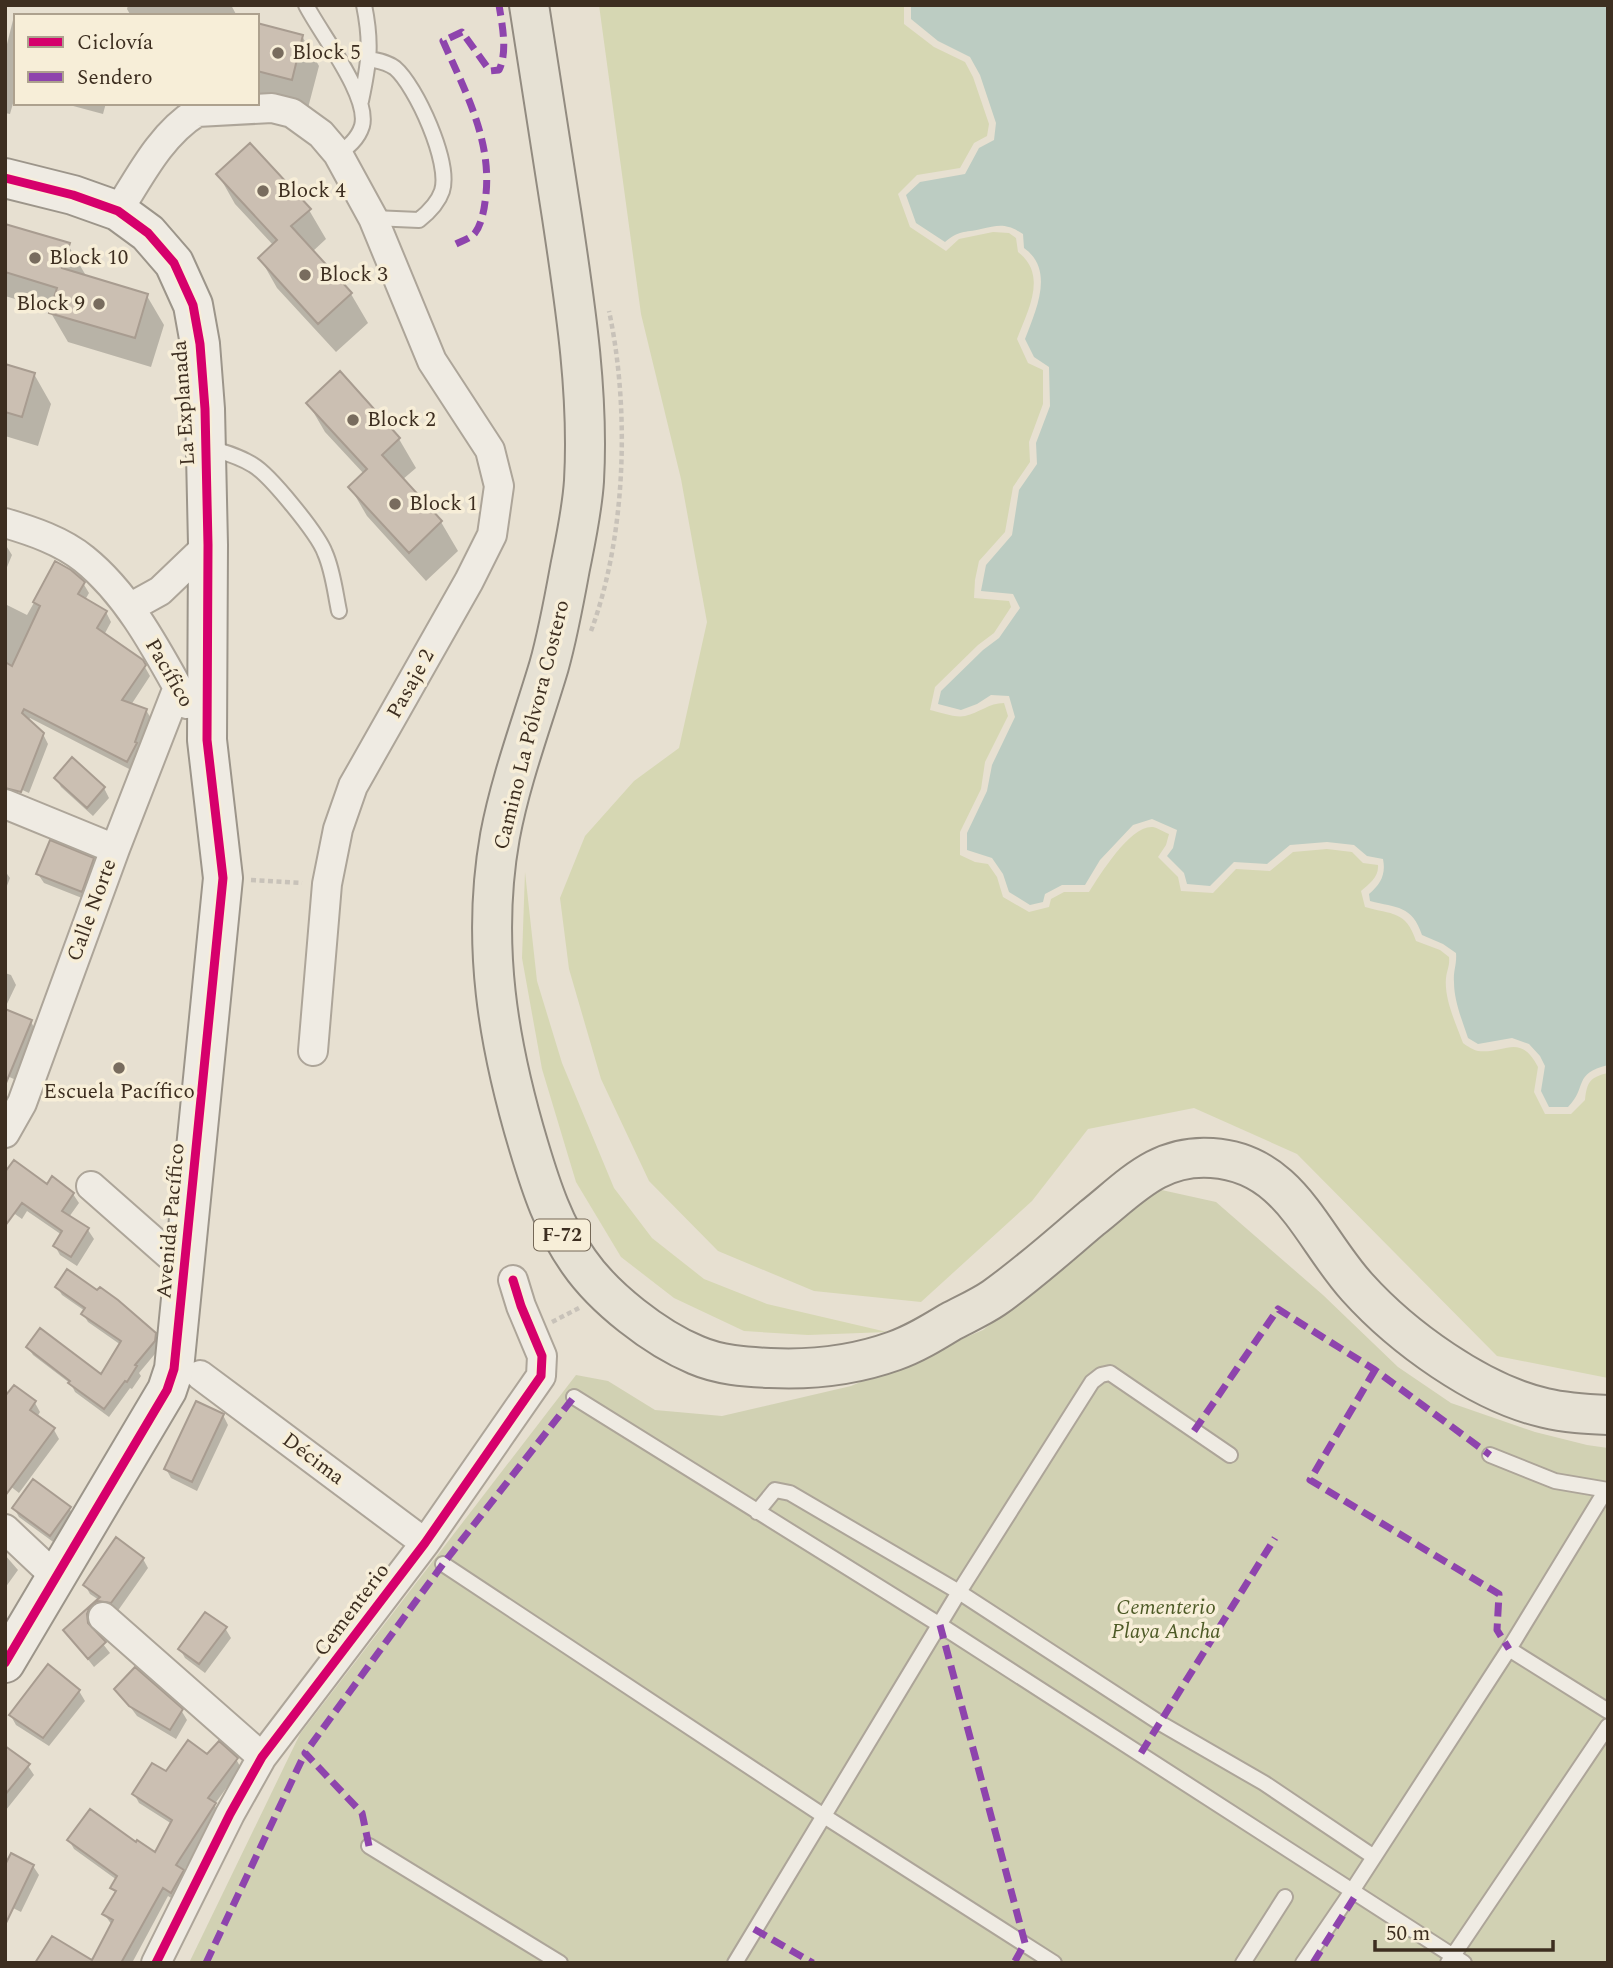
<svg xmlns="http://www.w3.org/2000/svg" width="1613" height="1968" font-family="Spectral,serif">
<rect width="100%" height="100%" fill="#e7e0d1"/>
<!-- green -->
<path fill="#d6d7b3" d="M599,5H904V24L934,47L965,62L973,77L989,124L987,136L974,143L960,168L917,175L898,194L910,227L946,251L959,239L993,232L1009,233L1016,238L1018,252C1048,275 1028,310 1017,339L1028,363L1043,370V404L1029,442L1030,462L1013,487L1005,532L979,561L975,580L974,598L1009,601L1011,607L994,633L978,645L935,687L930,710C939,712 955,718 965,716C979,713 989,703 1004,703L1008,716L985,762L981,789L960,832V855L975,862L988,864L997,877L1003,897L1029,912L1049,907L1051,899L1064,892H1089C1100,875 1130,825 1153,827C1158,828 1164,832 1169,834L1166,845L1158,857L1178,877L1181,891L1213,893L1236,869L1270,871L1293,852L1327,849L1352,852L1363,863L1378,865C1379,877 1369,884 1361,891L1365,907C1392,915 1406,910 1416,941L1440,950L1449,957C1450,965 1447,970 1446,978C1444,999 1456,1024 1463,1043C1467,1046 1473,1050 1478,1051C1505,1054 1520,1032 1538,1067L1534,1092L1545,1114H1571L1585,1100C1587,1082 1590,1077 1608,1073V1378L1497,1356L1297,1154L1194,1108L1088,1129L1032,1201L921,1302L814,1291L718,1251L649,1181L601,1079L569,969L560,898L585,836L634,781L679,748L707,622L681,479L641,314Z
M525,872L537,981L562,1063L614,1188L652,1238L704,1279L767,1304L887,1332L808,1335L744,1331L674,1298L621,1257L576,1182L542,1069L522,958Z"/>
<!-- cemetery -->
<path fill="#d1d1b3" d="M1148,1187L1216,1202L1323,1295L1398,1367L1451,1403L1535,1432L1587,1445L1608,1448V1963H189L300,1734L576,1375L608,1381L655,1410L722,1416L851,1386L983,1330L1071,1260Z"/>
<!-- water -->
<path fill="#bcccc2" d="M911,5H1608V1065C1572,1074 1588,1087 1568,1107H1549L1541,1091L1545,1066L1540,1056L1529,1044L1512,1038L1478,1044L1468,1038C1462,1020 1454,1001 1454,982C1453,971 1457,965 1456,953L1443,944L1422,935C1412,905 1397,908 1370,901L1369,894C1381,884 1386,874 1383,859L1367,856L1354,845L1327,842L1290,845L1267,864L1234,862L1210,886L1187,884L1184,873L1167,856L1173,848L1177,830L1152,819L1133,825L1100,860L1085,885H1062L1045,894L1043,902L1030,905L1009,892L1003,874L992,858L967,850V833L987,791L992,765L1015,717L1009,696L991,695L977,704L961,710L938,704L941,691L983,650L999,638L1020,608L1013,594L981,591L986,565L1012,535L1019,490L1037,464L1036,443L1050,406L1049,367L1034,357L1025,339C1036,310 1055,270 1024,248L1023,234C1006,223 999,225 981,229C964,233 959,230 945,242L916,223L906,195L920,182L965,174L979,148L994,140L996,123L980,75L970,57L938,41L911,19Z"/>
<!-- shadow -->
<path fill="#0003" d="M128,5H231L237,16H131L127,9Z
M13,20L16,21V93L10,114L5,113V43L7,44Z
M257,25L302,36L319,66L308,108L257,95Z
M62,103H106L103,114Z
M218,174L309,210L326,239L312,252L351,294L368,323L336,352L277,288L260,258L274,246L235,204Z
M5,226L68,245L85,274V277L147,296L164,325L151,367L68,342L51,313L52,310L5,296Z
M5,366L34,374L51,404L38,446L5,436Z
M308,403L399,439L416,468L402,480L441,522L458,551L426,581L367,516L350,487L364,474L325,432Z
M5,544L12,555L5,572Z
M56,564L83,583L89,593L85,600L106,612L111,622L104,635L142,662L150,676L131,705L146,710L152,720L133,771L30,718L28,721L43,734L48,744L29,793L5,782V604L27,615Z
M72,760L104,788L109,798L93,816L61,787L56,778Z
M93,860L98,869L87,900L44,883L38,874Z
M5,871L10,878L5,891Z
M5,973L11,975L16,985L5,1008Z
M31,1022L36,1031L16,1080L5,1075Z
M48,1186L73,1194L79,1203L69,1217L88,1230L94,1239L77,1266L60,1255L55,1246L62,1235L27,1211L22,1219L5,1207Z
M57,1287L98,1293L154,1334L159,1343V1349L139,1373L141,1376L132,1389L130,1388L109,1417L75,1392L71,1384L33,1355L28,1347L101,1376L121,1345L88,1322L83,1314L85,1311L62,1295Z
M14,1387L35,1403L40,1412L37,1417L54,1430L59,1439L19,1493L5,1482Z
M223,1415L228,1425L197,1491L171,1478L166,1469Z
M14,1508H69L75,1518L56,1544L19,1517Z
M5,1555L18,1570L5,1588Z
M143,1559L148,1568L117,1612L95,1616L92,1630L110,1653L94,1667L65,1630L99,1600L90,1594L85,1585Z
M225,1628L231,1638L205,1673L185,1658L180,1649Z
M117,1689L181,1710L187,1720L176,1739L137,1716Z
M79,1691L85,1701L49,1746L16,1725L11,1716Z
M5,1749L28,1766L34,1775L6,1810Z
M207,1757L236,1759L241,1768L214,1805L220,1813L183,1872L188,1880L176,1901L168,1896L132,1963H92L112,1925L104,1914L116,1894L112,1888L117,1880L74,1849L69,1840L137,1844L156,1854L172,1824L139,1803L134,1794L166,1774Z
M33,1866L39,1875L21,1912L5,1904Z"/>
<!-- building -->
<path fill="#cbbfb2" stroke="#a89c90" stroke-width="2" d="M257,23L303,35L292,80L257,71Z
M250,143L311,209L291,226L352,293L318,324L258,258L277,240L216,174Z
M5,224L70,243L62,268L148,294L135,338L49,313L57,288L5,272Z
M5,364L35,373L22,417L5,412Z
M340,371L400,438L382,455L442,521L409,553L348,487L367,469L306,403Z
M55,561L71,570L85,582L78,594L107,611L97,628L143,660L146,665L122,700L147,709L135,742L137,743L127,762L24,709L22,713L44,733L21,792L5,788V662L12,666L40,606L33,602Z
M72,757L105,787L87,808L54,778Z
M50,840L94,858L82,892L36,874Z
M5,1009L32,1020L6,1083H5Z
M14,1160L47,1184L52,1176L74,1193L62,1211L89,1228L71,1257L53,1246L62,1231L22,1203L5,1226V1172Z
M67,1269L97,1290L100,1287L118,1300L156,1333L155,1341L135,1365L137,1366L127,1382L125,1381L104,1409L68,1383L70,1381L26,1347L40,1328L101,1374L121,1341L81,1314L85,1308L55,1287Z
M14,1385L36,1401L30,1410L55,1428L5,1496V1396Z
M196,1401L224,1414L192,1482L164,1469Z
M33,1479L71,1507L50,1536L12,1508Z
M116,1537L144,1558L111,1603L98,1601L90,1607L87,1614L88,1623L106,1642L88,1659L63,1630L100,1597L83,1585Z
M205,1612L227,1627L199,1664L178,1649Z
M48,1664L80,1690L43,1738L9,1715Z
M135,1667L183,1709L170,1730L129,1706L114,1689Z
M188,1740L207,1754L219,1741L238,1758L208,1798L216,1803L176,1865L184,1870L171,1893L163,1888L121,1963H35L52,1936L92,1960L113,1920L102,1914L116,1891L110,1888L117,1876L67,1840L90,1809L136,1842L137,1840L155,1852L172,1820L132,1794L152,1763L166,1771Z
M5,1746L30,1764L5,1795Z
M11,1853L34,1865L5,1925V1865Z"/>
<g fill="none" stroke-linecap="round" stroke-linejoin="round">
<!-- lane casing -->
<g stroke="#ada599" stroke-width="18">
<path id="lane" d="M306,5C320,33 370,96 362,126C358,139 348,147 338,154
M370,59C379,61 387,62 395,68C416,86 451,163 442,191C438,203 429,212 419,220L373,218
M361,101C369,63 372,44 364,5
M207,447C223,452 239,456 253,465C270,475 318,534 325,553C333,571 335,592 339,611
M574,1397L940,1625L1464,1963
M1230,1455L1110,1373L1101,1375L1092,1382L959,1592L1160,1723L1264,1783L1374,1857
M1490,1455L1555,1481L1608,1490
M443,1564L824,1816L1054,1963
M1509,1649L1606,1490
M369,1846L560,1963
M735,1963L959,1592L790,1493L775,1490L757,1512
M1243,1963L1285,1897
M1303,1963L1352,1891L1509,1649L1608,1711
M1448,1963L1608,1726"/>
</g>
<!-- street casing -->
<g stroke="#ada599" stroke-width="32">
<path id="street" d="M118,211C140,176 161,134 197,112L272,108L292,113L321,134L338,154L373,218L432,361L490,450L499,486L492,535L469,581L353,786L338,829L327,884L313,1051
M5,523C32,531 62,541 84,559C130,596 159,654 187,704
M131,607L160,591L208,545
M5,804L115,849
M5,1133L22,1103L115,849L178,687
M91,1186L184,1268
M200,1375L425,1543
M5,1529L56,1577
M103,1617L262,1757
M156,1963L230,1814L262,1757L425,1543L541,1376L542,1356L521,1306L513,1280"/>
</g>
<!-- secondary casing -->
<g stroke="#9c958a" stroke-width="42">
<path id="secondary" d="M5,178L73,195L118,211L148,233L174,263L193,305L200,344L205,409L208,545L207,740L223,878L174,1369L167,1390L5,1663"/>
</g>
<!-- primary casing -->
<g stroke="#928b80" stroke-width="42">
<path id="primary" d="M529,5C540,76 551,147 562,217C575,304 589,393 584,481C582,511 576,538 570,568C564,601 558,634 549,666C532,723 511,778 500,836C481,943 498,1044 529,1147C541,1187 554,1227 579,1262C604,1298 655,1338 696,1355C719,1365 745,1367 770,1368C811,1370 855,1365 894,1351C914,1344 932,1333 950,1322C965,1314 981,1307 994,1298C1028,1274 1060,1245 1092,1218C1130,1188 1158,1154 1212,1158C1290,1163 1311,1236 1357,1287C1402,1337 1479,1393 1545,1408C1566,1413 1587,1414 1608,1415"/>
</g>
<!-- path -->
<path stroke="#c8c2b9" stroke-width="4.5" stroke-dasharray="5 3.5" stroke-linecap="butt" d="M591,631C626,537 630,409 609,311
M251,880L302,883
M552,1322L579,1308"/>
<!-- lane -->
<use href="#lane" stroke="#efebe3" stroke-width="14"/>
<!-- street -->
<use href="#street" stroke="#efebe3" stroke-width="28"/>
<!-- secondary -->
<use href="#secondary" stroke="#efebe3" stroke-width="38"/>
<!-- primary -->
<use href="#primary" stroke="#e6e1d4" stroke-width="38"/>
<!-- quiet -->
<path stroke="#8e44ad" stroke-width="7" stroke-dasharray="14 7" stroke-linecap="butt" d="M456,244C462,241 471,238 475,233C481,225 484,211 485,202C494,144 466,93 443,41L462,32L490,71L499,70C508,52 502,24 499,5
M1375,1370L1310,1480L1499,1594L1497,1630L1509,1649
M1194,1431L1278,1309L1375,1370L1490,1455
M940,1625L1025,1943L1014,1963
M1141,1753L1275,1538
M369,1846L362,1813L305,1753L443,1564L574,1397
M754,1929L813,1963
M206,1963L305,1753
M1313,1963L1357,1893"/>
<!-- cycleway casing -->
<g stroke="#f7eed8" stroke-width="13">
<path id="cycleway" d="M5,178L73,195L118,211L148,233L174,263L193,305L200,344L205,409L208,545L207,740L223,878L174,1369L167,1390L5,1663
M156,1963L230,1814L262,1757L425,1543L541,1376L542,1356L521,1306L513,1280"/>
</g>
<!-- cycleway -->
<use href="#cycleway" stroke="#d6006c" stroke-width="9"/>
</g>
<!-- markers -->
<g fill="#786c5e" stroke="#f7eed8" stroke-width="2.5">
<circle cx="278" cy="53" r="7"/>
<circle cx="263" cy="191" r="7"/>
<circle cx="35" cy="258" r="7"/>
<circle cx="305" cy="275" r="7"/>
<circle cx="99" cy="304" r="7"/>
<circle cx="353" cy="420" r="7"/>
<circle cx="395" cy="504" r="7"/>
<circle cx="119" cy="1068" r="7"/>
</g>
<g text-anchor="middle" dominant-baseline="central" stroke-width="7" stroke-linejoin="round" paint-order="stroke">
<!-- shield labels -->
<rect fill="#f7eed8" stroke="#756857" stroke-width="2" x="534" y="1219.5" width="56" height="31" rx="5"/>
<g font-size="19" font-weight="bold" fill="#3d2e20">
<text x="562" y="1235">F-72</text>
</g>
<!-- poi labels -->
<g font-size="21" fill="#3d2e20" stroke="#f7eed8" text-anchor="start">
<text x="292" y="53">Block 5</text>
<text x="277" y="191">Block 4</text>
<text x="49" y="258">Block 10</text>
<text x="319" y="275">Block 3</text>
<text x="85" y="304" text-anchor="end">Block 9</text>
<text x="367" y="420">Block 2</text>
<text x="409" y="504">Block 1</text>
<text x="119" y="1092" text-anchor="middle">Escuela Pacífico</text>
</g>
<!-- street labels -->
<g font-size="21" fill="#3d2e20" stroke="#f7eed8">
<text transform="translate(184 403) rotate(-94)">La Explanada</text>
<text transform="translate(169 673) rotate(60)">Pacífico</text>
<text transform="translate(411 684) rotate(-61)">Pasaje 2</text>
<text transform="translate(532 725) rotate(-76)">Camino La Pólvora Costero</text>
<text transform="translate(92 910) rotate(-70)">Calle Norte</text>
<text transform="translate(171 1221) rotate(-85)">Avenida Pacífico</text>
<text transform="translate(313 1459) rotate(37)">Décima</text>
<text transform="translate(352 1610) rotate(-53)">Cementerio</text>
</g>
<!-- park labels -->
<g font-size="21" font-style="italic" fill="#4d5a26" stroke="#f7eed8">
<text x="1166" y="1608">Cementerio<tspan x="1166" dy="24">Playa Ancha</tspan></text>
</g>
</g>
<!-- border -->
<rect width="1613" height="1968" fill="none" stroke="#3d2e20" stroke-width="14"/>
<!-- legend -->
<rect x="14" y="14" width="245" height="91" fill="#f7eed8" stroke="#ada18e" stroke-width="2"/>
<rect x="28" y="37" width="35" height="10" fill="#d6006c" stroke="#ada18e" stroke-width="2"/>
<text x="77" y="49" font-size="21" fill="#3d2e20">Ciclovía</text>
<rect x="28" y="72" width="35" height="10" fill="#8e44ad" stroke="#ada18e" stroke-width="2"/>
<text x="77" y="84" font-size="21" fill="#3d2e20">Sendero</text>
<!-- scale -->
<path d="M1375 1940v10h178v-10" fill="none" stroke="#3d2e20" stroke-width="3.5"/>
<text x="1386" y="1940" font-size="21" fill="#3d2e20" stroke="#f7eed8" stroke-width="5" paint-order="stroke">50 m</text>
</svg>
